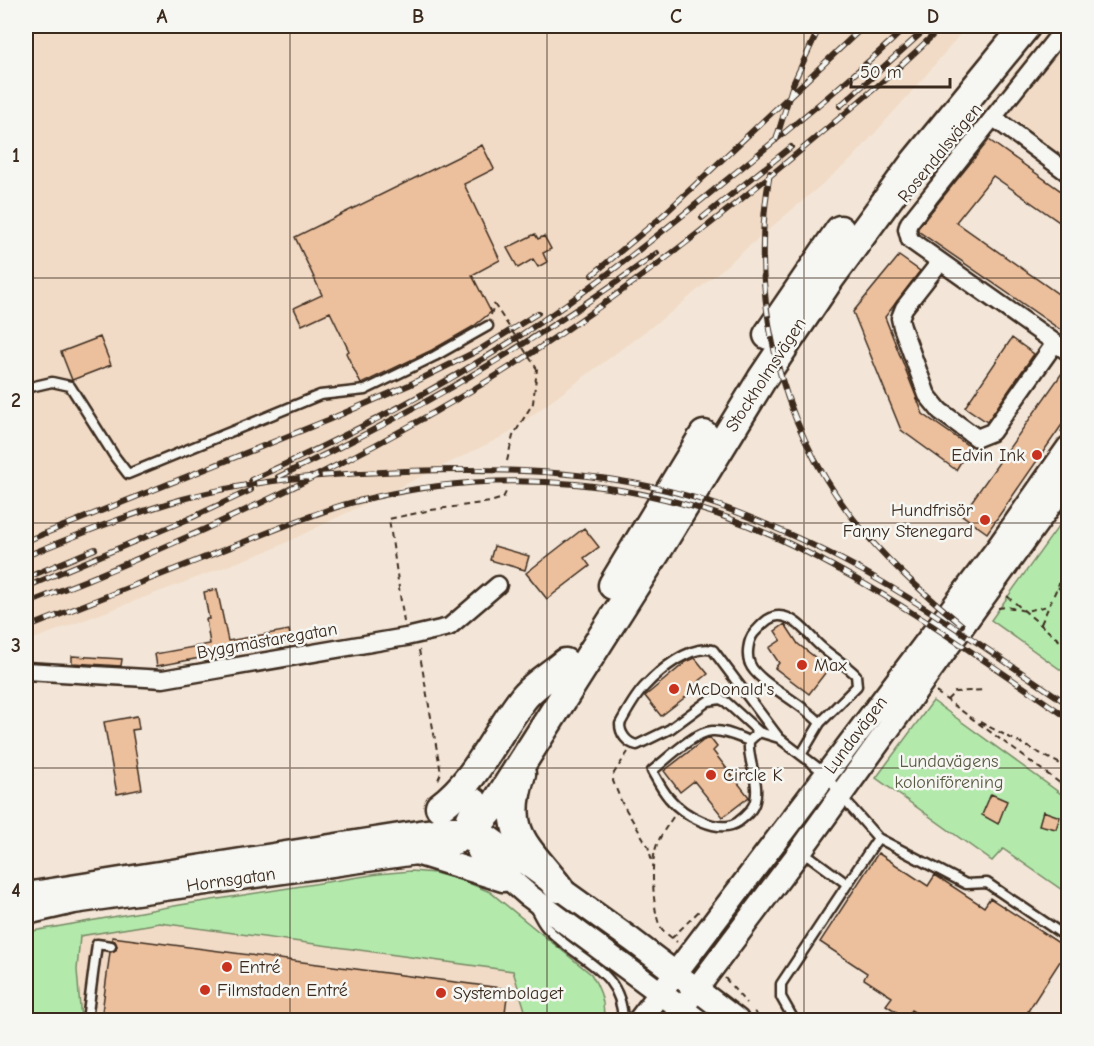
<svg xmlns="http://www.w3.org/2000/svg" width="1094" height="1046" font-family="'Comic Neue',sans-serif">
<rect width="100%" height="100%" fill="#f3e6d8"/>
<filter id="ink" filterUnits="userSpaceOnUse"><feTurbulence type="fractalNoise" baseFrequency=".0167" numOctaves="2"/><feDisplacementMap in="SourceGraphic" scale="12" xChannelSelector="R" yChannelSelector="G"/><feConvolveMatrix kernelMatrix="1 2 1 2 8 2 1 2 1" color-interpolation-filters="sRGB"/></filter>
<g filter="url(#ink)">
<!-- built -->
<path fill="#f1dbc6" d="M26,26H967L922,80L852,159L674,310L506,435L273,549L26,642Z
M1050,26H1068V170L984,111Z
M427,877L591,1020H26V942Z"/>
<!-- green -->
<path fill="#b3eaac" stroke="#778a65" stroke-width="1.5" d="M1068,513V675L991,620Z
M933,701L1068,799V894L1003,849L992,861L876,778Z
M411,871L435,873L464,881L490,892L591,974C600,988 606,1003 603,1020H528L513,971L160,923L80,936L77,970L81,1020H26V934L33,931L180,905L378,874Z"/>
<!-- building -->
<path fill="#edc09d" stroke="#3b2a1e" stroke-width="1.5" d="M989,140L1068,196V228L993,176L956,222L1068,301V335L918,231V228Z
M482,145L494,169L464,184L500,260L472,275L491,312L474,326L432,350L361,384L346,353L349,351L330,312L302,325L294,308L322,295L295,237Z
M535,234L538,239L544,236L551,249L543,253L547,262L538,267L533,259L518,268L507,248Z
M899,256L920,271L885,317L923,414L970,447L956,470L901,430L853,312Z
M100,337L111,365L72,380L61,352Z
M1012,338L1034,354L987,422L965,407Z
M1062,373L1068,378V416L987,533L962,515Z
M584,528L599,547L584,558L590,566L547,599L526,573Z
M494,546L529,556L525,570L490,560Z
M217,589L228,641L289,630L291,641L157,666L155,654L210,644L206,619H209L204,592Z
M785,624L798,644L829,668L809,694L775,668L779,663L769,648L781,640L775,631Z
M72,656L122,659L121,666L72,663Z
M695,658L708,674L698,682L701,685L661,716L645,696L686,662Z
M137,716L139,729L132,730L142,789L117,794L104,722Z
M710,738L717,747L713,751L749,797L723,817L694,781L680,792L664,771L704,740Z
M991,794L1007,801L998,824L982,815Z
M1043,811L1060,817L1056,829L1039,825Z
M878,853L928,886L935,875L984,907L990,898L1068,949L1028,1011L1043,1020H946L939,1016L936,1020H928L911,1010L906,1018L886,1005L892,997L864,979L867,973L820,942Z
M112,937L508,989L504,1020H101L110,952L116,950L117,946L115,941L112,940Z"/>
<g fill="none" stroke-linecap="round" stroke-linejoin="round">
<!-- lane casing -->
<g stroke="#3b2a1e" stroke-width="13">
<path id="lane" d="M26,388L52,382L70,386L115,457L128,474L320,395L365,390L435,356L488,326
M779,738L759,732L726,702L720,699L708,701L670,729L637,745C627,743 620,734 620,724C627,711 634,698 644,687C659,671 690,644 713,650L779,738L826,774L840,795L878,838L781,984V997L794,1020
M749,741C747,762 760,780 755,801C753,810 746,816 738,822C719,835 683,815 669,798C662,790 657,780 652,771C667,759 694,732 712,731C725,730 738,737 749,741L759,732
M801,755L820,723L857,686L856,675C844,663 829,655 817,643C807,633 795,617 780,616C769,615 761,626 754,633C748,640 746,656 750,664C757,682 804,704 820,723
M878,838L966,884L987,883L1068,938
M801,850L847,884
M535,909C539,915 542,924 548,929C579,962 621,968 623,1020
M87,1020L97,944L111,946"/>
</g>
<!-- street casing -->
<g stroke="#3b2a1e" stroke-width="21">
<path id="street" d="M1066,26L909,223L907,229L910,240L1068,352
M994,118L1068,173
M940,262L904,308L900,318L902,327L927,395L940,411L977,438L992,432L1055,343
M26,671L163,679L406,637L449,627L498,585"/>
</g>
<!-- secondary casing -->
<g stroke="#3b2a1e" stroke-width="27">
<path id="secondary" d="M476,800L468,818V828L479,852L528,895L697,1020
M416,853L503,880
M26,894L419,832L452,828H476L632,940L737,1020
M26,913L74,902L416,853L437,848
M640,1020L997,549L1068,448
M673,1020L801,850L1068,480"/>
</g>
<!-- highway casing -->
<g stroke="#3b2a1e" stroke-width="33">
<path id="highway" d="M768,335L840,230
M613,585L704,435
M521,774C502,834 526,845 559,888
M440,807C478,779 496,732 525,696C535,684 552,674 565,663
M437,848C468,835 476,829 497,802L658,549L762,379L830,278L915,162L1026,26"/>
</g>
<!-- path -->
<path stroke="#3b2a1e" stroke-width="2" stroke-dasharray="6 4.5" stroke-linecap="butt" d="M491,315L494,304
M1061,432L1068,421
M507,461L513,436L533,403L537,369
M1058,587L1068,598
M1007,596L1068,648
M998,608L1007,607L1025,611L1048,606
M404,622L389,519L431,510L490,502L503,498L507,490
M1041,624L1068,563
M419,650L441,773L438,780
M936,692L1068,789
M947,700L955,692L984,690
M980,722L1068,768
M628,752L614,773L613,781L622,803L648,846L652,861
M673,817C666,828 658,838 655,851C651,865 653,913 660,926C664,933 671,937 677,942
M672,938L700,910
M725,978L746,1003
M754,1012L763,1020"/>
<!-- lane -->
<use href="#lane" stroke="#f6f6f2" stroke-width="8"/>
<!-- street -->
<use href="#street" stroke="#f6f6f2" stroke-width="16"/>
<!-- secondary -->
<use href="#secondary" stroke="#f6f6f2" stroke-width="22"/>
<!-- highway -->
<use href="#highway" stroke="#f6f6f2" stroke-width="28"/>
<!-- rail casing -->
<g stroke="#3b2a1e" stroke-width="6">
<path id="rail" d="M840,106L929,26
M776,140L793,84L820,26
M770,173C748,292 778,421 852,517C883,558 922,592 962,625
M702,218L791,147
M592,275L659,219L864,26
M278,477C415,413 536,342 657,253
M251,480C352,434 453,382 545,319C611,274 673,223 735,173C794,125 853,78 907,26
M26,541L328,420L409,385L479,350L538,313
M26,556C77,535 129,514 183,499C255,479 331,474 405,471C526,467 643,471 756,520C797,537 838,556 877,579C943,617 1005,662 1068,704
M26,578L95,549
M26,587L193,517L251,490
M26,604C187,542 346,467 494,377C599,312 699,235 794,156C844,114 896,73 942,26
M26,628C94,601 163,574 231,547C271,532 312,513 354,502C500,464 653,478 790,544C889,592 978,656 1068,718"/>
</g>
<!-- rail -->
<use href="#rail" stroke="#f6f6f2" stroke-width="4" stroke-dasharray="11" stroke-linecap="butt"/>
<!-- path-bridge -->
<path stroke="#3b2a1e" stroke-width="2" stroke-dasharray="6 4.5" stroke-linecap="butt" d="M494,304L537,369"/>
</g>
</g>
<!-- grid -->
<path fill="none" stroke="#3b2a1e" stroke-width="1.5" stroke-opacity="0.55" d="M290,26V1020M547,26V1020M804,26V1020M26,278H1068M26,523H1068M26,768H1068"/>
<!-- markers -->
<g fill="#c8321e" stroke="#f6f6f2" stroke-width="2">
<circle cx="1037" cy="455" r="6"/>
<circle cx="985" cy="520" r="6"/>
<circle cx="802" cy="665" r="6"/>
<circle cx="674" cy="689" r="6"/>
<circle cx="711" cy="775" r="6"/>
<circle cx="227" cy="967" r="6"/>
<circle cx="205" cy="990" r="6"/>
<circle cx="441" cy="993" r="6"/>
</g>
<g text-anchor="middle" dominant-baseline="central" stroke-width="5" stroke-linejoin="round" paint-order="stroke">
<!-- street labels -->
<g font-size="18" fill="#3b2a1e" stroke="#f6f6f2">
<text transform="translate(940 153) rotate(-51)">Rosendalsvägen</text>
<text transform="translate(766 375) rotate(-57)">Stockholmsvägen</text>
<text transform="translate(267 641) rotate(-10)">Byggmästaregatan</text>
<text transform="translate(856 735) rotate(-53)">Lundavägen</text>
<text transform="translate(231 880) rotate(-8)">Hornsgatan</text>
</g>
<!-- poi labels -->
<g font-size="18" fill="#3b2a1e" stroke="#f6f6f2" text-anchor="start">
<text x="1025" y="455" text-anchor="end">Edvin Ink</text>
<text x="973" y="510" text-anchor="end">Hundfrisör<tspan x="973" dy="21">Fanny Stenegard</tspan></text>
<text x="814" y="665">Max</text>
<text x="686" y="689">McDonald's</text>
<text x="723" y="775">Circle K</text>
<text x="239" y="967">Entré</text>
<text x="217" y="990">Filmstaden Entré</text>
<text x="453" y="993">Systembolaget</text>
</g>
<!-- park labels -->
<g font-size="18" fill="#595a42" stroke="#f6f6f2">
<text x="949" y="761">Lundavägens<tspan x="949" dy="21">koloniförening</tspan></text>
</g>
</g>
<!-- margin -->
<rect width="1094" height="1046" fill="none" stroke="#f6f6f2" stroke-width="66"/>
<!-- scale -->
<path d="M851 78v9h99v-9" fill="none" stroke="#3b2a1e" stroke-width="3"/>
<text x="860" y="78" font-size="18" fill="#3b2a1e" stroke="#f6f6f2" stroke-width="4.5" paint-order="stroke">50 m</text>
<rect x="33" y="33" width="1028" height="980" fill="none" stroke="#3b2a1e" stroke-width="2"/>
<g font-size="20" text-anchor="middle" font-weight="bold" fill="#3b2a1e">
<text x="162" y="23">A</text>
<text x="418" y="23">B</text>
<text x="676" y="23">C</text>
<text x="933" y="23">D</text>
<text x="16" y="162">1</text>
<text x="16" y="407">2</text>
<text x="16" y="652">3</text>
<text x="16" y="897">4</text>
</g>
</svg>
